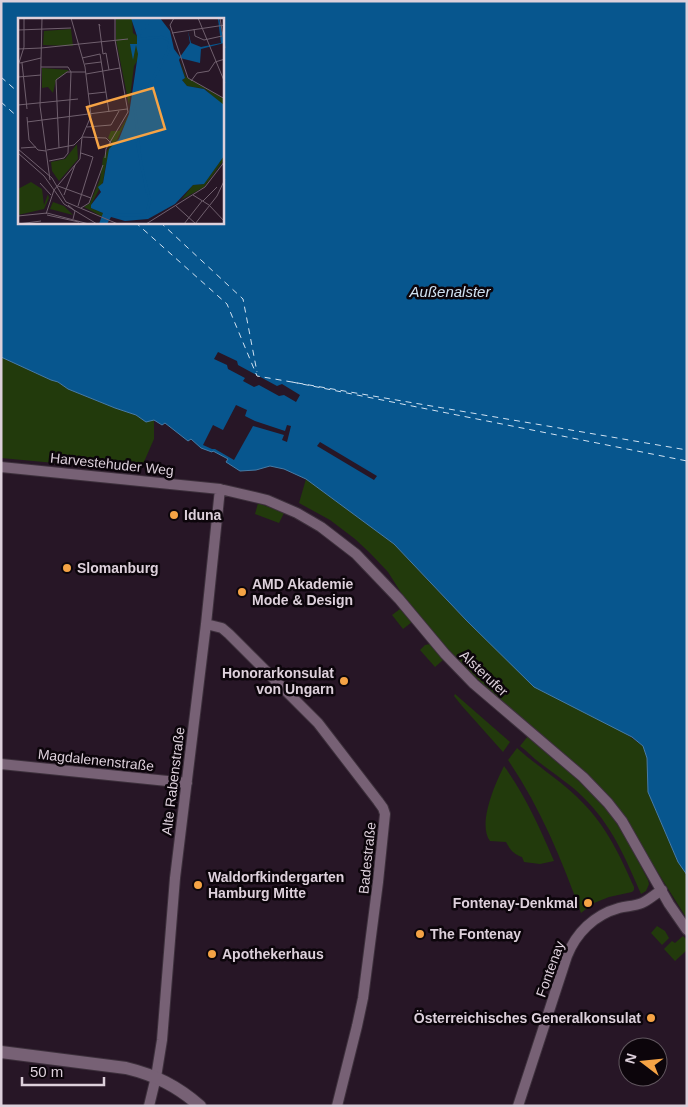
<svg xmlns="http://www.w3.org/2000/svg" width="688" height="1107" font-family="Helvetica,sans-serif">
<rect width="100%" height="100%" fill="#271626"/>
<!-- green -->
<path fill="#223a0c" d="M1,357L51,380L58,382L68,389L115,408L136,415L146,422L154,420V439L140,471L1,458Z
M306,479L394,544L467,621L643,746L647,758L648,792L678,862L687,875V919L625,820L532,727L479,681L444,646L405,599L388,572L370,553L355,539L330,520L299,503Z
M258,503L284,513L279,523L255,514Z
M400,609L412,622L403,629L392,615Z
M430,644L443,660L435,667L420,650L425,645Z
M455,694L510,742L503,752L462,706L454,696Z
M528,736C555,760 586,784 609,813C625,833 636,857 648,880L649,884L646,891L641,894C625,857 612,825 582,796C570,784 554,774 540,763C533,758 527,751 520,746Z
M517,748C538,767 563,782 582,802C607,827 620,856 634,887V890L632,892L609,897L594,903L581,913C562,860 540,807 508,760Z
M504,766C525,795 540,828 554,861L540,864L524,862L522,857C514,854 510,850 506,842L490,841C477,824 496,782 504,766Z
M657,926L665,931L669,938L662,945L651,933Z
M683,936L687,940V950L675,961L664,949L672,941L675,943Z"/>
<!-- water -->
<path fill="#07568e" stroke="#477ba5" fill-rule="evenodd" d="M1,1H687V875L678,862L648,792L647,758L643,746L632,737L534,687L467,621L394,544L306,479L284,469L270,466L256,470L240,471L226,462L228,459L213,451L212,452L201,448L191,439L188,441L165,423L162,425L154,420L146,422L136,415L115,408L68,389L58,382L51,380L1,357ZM19,19H222V222H19Z"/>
<!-- pier -->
<path fill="#271626" d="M218,352L237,361L238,365L277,386L282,384L300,395L296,402L284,395L279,396L259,385L254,387L243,381L245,378L228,369L227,365L214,359Z
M236,405L247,410L245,416L255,421L285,431L287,425L291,426L287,442L282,440L284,435L253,426L234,460L215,449H212L203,445L213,425L223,430Z
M320,442L377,476L374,480L317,446Z"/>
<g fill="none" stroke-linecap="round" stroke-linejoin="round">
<!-- ferry -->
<path stroke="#d1e2f2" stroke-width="1" stroke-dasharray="6 5" stroke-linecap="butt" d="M1,77L19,93
M1,102L19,118
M135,222L227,304L257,376L687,450
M160,222L243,299L257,372
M292,382L687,461"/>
<!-- minor casing -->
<g stroke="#3d303c" stroke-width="12">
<path id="minor" d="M1,467L220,489L267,500L297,513L321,527L356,554L399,599L445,654L474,684L583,777L608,803L622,821L669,904L687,930
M206,624L222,628L229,634L318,723L378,801L383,808L385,814L378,882L363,998L357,1026L337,1106
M1,764L187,783
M149,1106L156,1077L162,1040L175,878L206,624L220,489
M518,1106L567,956C576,933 594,915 619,908C627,906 635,906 642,903C649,900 655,894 662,890"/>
</g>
<!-- tertiary casing -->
<g stroke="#3d303c" stroke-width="14">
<path id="tertiary" d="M1,1052L126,1068C155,1075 177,1086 200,1106"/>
</g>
<!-- minor -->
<use href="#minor" stroke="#776175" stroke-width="10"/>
<!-- tertiary -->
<use href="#tertiary" stroke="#776175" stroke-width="12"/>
</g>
<!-- markers -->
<g fill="#f5a345" stroke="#0c050b" stroke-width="2">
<circle cx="174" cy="515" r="5"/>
<circle cx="67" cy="568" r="5"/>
<circle cx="242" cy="592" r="5"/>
<circle cx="344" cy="681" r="5"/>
<circle cx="198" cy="885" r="5"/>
<circle cx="588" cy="903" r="5"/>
<circle cx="420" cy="934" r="5"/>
<circle cx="212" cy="954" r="5"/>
<circle cx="651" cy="1018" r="5"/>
</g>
<g text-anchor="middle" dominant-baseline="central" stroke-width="5" stroke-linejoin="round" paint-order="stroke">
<!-- street labels -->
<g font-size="14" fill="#ddd0db" stroke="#0c050b">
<text transform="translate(112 464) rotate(6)">Harvestehuder Weg</text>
<text transform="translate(484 673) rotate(43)">Alsterufer</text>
<text transform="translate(96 760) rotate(6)">Magdalenenstraße</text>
<text transform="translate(173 781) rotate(-83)">Alte Rabenstraße</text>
<text transform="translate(367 858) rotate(-84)">Badestraße</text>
<text transform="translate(550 969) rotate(-70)">Fontenay</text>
</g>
<!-- poi labels -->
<g font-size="14" font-weight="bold" fill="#ddd0db" stroke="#0c050b" text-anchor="start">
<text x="184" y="515">Iduna</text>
<text x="77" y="568">Slomanburg</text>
<text x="252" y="584">AMD Akademie<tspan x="252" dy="16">Mode &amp; Design</tspan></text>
<text x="334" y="673" text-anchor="end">Honorarkonsulat<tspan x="334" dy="16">von Ungarn</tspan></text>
<text x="208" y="877">Waldorfkindergarten<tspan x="208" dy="16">Hamburg Mitte</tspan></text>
<text x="578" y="903" text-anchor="end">Fontenay-Denkmal</text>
<text x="430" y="934">The Fontenay</text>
<text x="222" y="954">Apothekerhaus</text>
<text x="641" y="1018" text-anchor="end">Österreichisches Generalkonsulat</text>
</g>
<!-- water labels -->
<g font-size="15" font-style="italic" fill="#d1e2f2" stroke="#0c050b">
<text x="450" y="291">Außenalster</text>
</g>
</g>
<!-- overview -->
<g transform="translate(18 18)">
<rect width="206" height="206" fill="#271626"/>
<path d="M98,0H114L115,15L119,18L121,40L116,48L111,87L98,22ZM53,11L55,28L25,27L26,13ZM162,41L168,59L206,81V89L187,71L169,68L164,62L167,60ZM24,50L51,52L38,62L35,75L30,69L24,70ZM111,96L88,146L85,164L73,187V190L85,195V199L66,189L72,185L82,161L85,140L94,124L90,120L93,113H101ZM59,126L60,141L41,163L34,153L33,144L47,141ZM206,138L204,144L206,142L186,169L163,182L175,167L186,166ZM13,164L24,171L26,187L30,176L31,180L26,191L0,197V171ZM35,184L46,188L55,197L32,191Z" fill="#223a0c"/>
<path d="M113,0H142L152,13L156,31L162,39L172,25L170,13L173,25L183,29L203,25L200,1H189L201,0L206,25L183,31L182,45L162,40L161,42L167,60L164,62L169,68L186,71L206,87V138L186,166L175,167L157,186L130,201L107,203L93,199L89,206H81L85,195L73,190V187L83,174L80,169L85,165L91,131L101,121L111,96L120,36L118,27L115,42L112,26H119V18Z" fill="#07568e"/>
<path fill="none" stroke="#07568e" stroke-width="2.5" d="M120,90L152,30M119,124L129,174M85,206L89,197H127L129,194L132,182L123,147L117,92L150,33L152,23L144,19L121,21V17L134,0"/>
<path fill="none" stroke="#70606e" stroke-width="1" d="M24,0L22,88L32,162M156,0L152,7L170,60L207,81M180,0L207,65M202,0L207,30M82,8L81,6L85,36L88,35L91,52M176,11L177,18L186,22L204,18M0,12L53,10M154,15L207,7M23,30L110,21M0,31L23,30M82,36L91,94M64,40L82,36M2,45L23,40M4,45L9,91M67,46L83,44M0,48L6,29V0M23,49H50L53,54M68,56L102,50M0,59L23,57M173,63L179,55L191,53L197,44L207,41M70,76L88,74M0,87L60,81M9,99L11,122L20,132L28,133M9,104L109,91M69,109L93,107L101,93M64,119L88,120L93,125M3,130L18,129M41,130L38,62L49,54H68M0,131L34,160L48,184L100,206M29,132L56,127L64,119M0,135L26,158L46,186L79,206M87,140L88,131L110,94L97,22V0M31,143L46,140L50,135L53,54M22,165L33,177M40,168L73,180M46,177L57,147M175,177L191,187L207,204M185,183L199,169M50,187L57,193L55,201M60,188L75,139L63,135M158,188L178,206M63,190L71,185L85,147M28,196L36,172L62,141L64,119L73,98L67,49L53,0M29,197L61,204M0,198L29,195L71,206M0,206L23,203M128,206L187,169L207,143M166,206L184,183M177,206L199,178L207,161"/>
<path fill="#f5a345" fill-opacity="0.15" stroke="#f5a345" stroke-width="2.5" d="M135,70L147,111L81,130L69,89Z"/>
<rect width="206" height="206" fill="none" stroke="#ddd0db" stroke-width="2.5"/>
</g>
<!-- border -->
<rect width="688" height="1107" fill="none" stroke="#ddd0db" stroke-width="5"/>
<!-- north arrow -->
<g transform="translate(643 1062) rotate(286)"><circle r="24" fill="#0c050b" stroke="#60565e"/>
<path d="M0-4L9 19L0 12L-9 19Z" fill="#f5a345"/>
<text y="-8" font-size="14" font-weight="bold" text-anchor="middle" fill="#ddd0db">N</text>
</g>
<!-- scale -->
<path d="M22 1077v8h82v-8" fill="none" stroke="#ddd0db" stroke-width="2.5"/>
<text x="30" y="1077" font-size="15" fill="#ddd0db" stroke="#0c050b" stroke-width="4" paint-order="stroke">50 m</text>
</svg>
